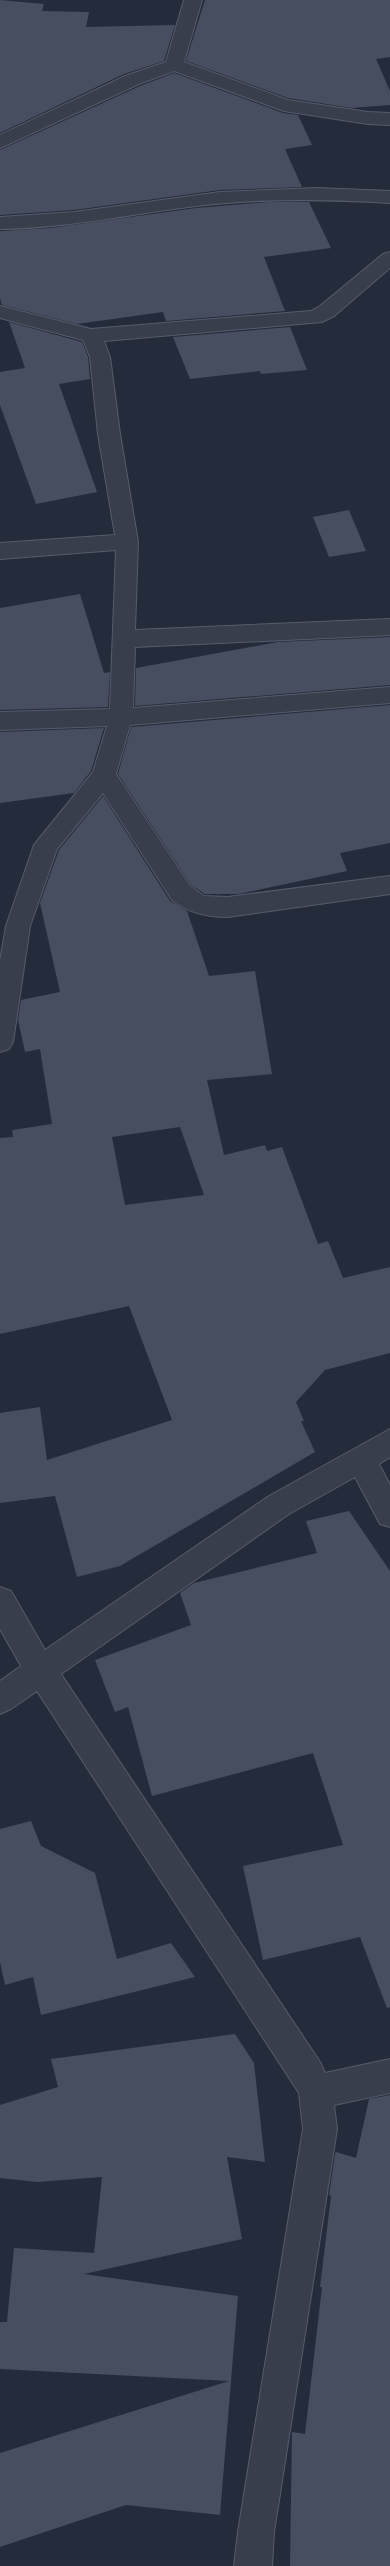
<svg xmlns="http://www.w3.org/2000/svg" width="390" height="2566" font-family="Rubik,sans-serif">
<rect width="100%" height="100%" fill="#242c3b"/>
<!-- building -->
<path fill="#464e60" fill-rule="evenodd" d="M0,0L44,4L42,11L89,12L86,27L175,25L164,61L124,74L0,133Z
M205,0H390V57L376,59L390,91V105L352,108L288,98L186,61Z
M174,73L283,113L298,115L312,145L285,149L302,187L220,190L74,210L0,215V150L140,86Z
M269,202H309L331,248L264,257L285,311L166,321L163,312L77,324L2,305L0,298V231L50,228L196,208Z
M9,322L82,342L88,357L90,379L59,384L97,492L36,504L0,405V372L25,368Z
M290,327L307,370L261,374L260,371L190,379L173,337Z
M349,510L366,551L329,557L313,517Z
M80,594L104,673L110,672L108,707L0,710V608Z
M390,637V685L135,706L136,668L278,642Z
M390,705V843L340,853L347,871L239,894H205L191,885L118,774L131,727Z
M104,728L91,771L74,793L0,803V732Z
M103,796L170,901L187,911L209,976L255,971L272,1074L207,1080L224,1155L265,1145L267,1151L282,1147L318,1244L328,1241L343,1278L390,1267V1353L325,1370L296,1402L304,1421H301L315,1452L120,1566L77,1577L55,1496L0,1503V1413L40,1407L47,1460L172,1420L129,1306L0,1334V1138L13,1137L12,1130L52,1124L40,1049L25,1052L18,1020L21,1000L60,992L40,903L59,850ZM180,1127L204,1195L125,1205L112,1137Z
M349,1511L390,1571V2007L387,2008L360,1937L263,1960L243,1866L343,1845L313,1753L152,1796L128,1707L115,1712L95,1660L191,1625L180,1593L194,1583L317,1553L306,1521Z
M31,1821L41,1846L95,1873L117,1959L171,1943L195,1977L41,2015L33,1977L5,1985L0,1962V1829Z
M235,2034L254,2063L265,2162L227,2157L242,2239L84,2274L238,2296L220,2515L126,2505L0,2547V2453L229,2381L0,2369V2322H7L14,2248L94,2253L102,2177L37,2182L0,2178V2105L58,2087L51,2059Z
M390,2095V2566H290L292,2432L305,2434L322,2287H320L331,2196L329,2195L335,2154L336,2152L356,2158L369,2099Z"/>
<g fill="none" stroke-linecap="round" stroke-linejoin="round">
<!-- minor casing -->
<g stroke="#565c6a" stroke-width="2">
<path id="minor" d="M184,0H202L184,62L288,100L368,112L390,113V125L368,124L284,111L174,71L139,84L0,148V135L125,76L166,62Z
M317,188L390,191V203C325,199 261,198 196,206C131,214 66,228 0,229V217L74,212L220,192Z
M390,252V268L334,316L322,322L104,341L110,357L120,434L138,542L135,630L390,619V635L135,647L133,708L390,687V703L130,725L116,774L190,886L204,896L228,897L390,876V894L228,917C208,917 188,913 172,900L103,793L57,849L30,926L13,1042L9,1049L0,1052V961L6,926L34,845L93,772L107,726L0,730V712L110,709L116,550L0,559V543L115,535L98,434L90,357L83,340L0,318V306L91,329L311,311L320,306L383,254Z
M390,1429V1457L379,1464L390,1485V1527L380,1524L355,1477L289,1514L61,1674L320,2062L325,2073L390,2059V2093L334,2105L337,2129L274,2532L272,2566H234L238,2532L303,2129L299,2093L37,1691L11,1709L0,1714V1681L21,1666L0,1629V1587L11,1591L45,1650L269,1496Z"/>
</g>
<!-- minor -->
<use href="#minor" fill="#383e4c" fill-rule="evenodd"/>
</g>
</svg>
